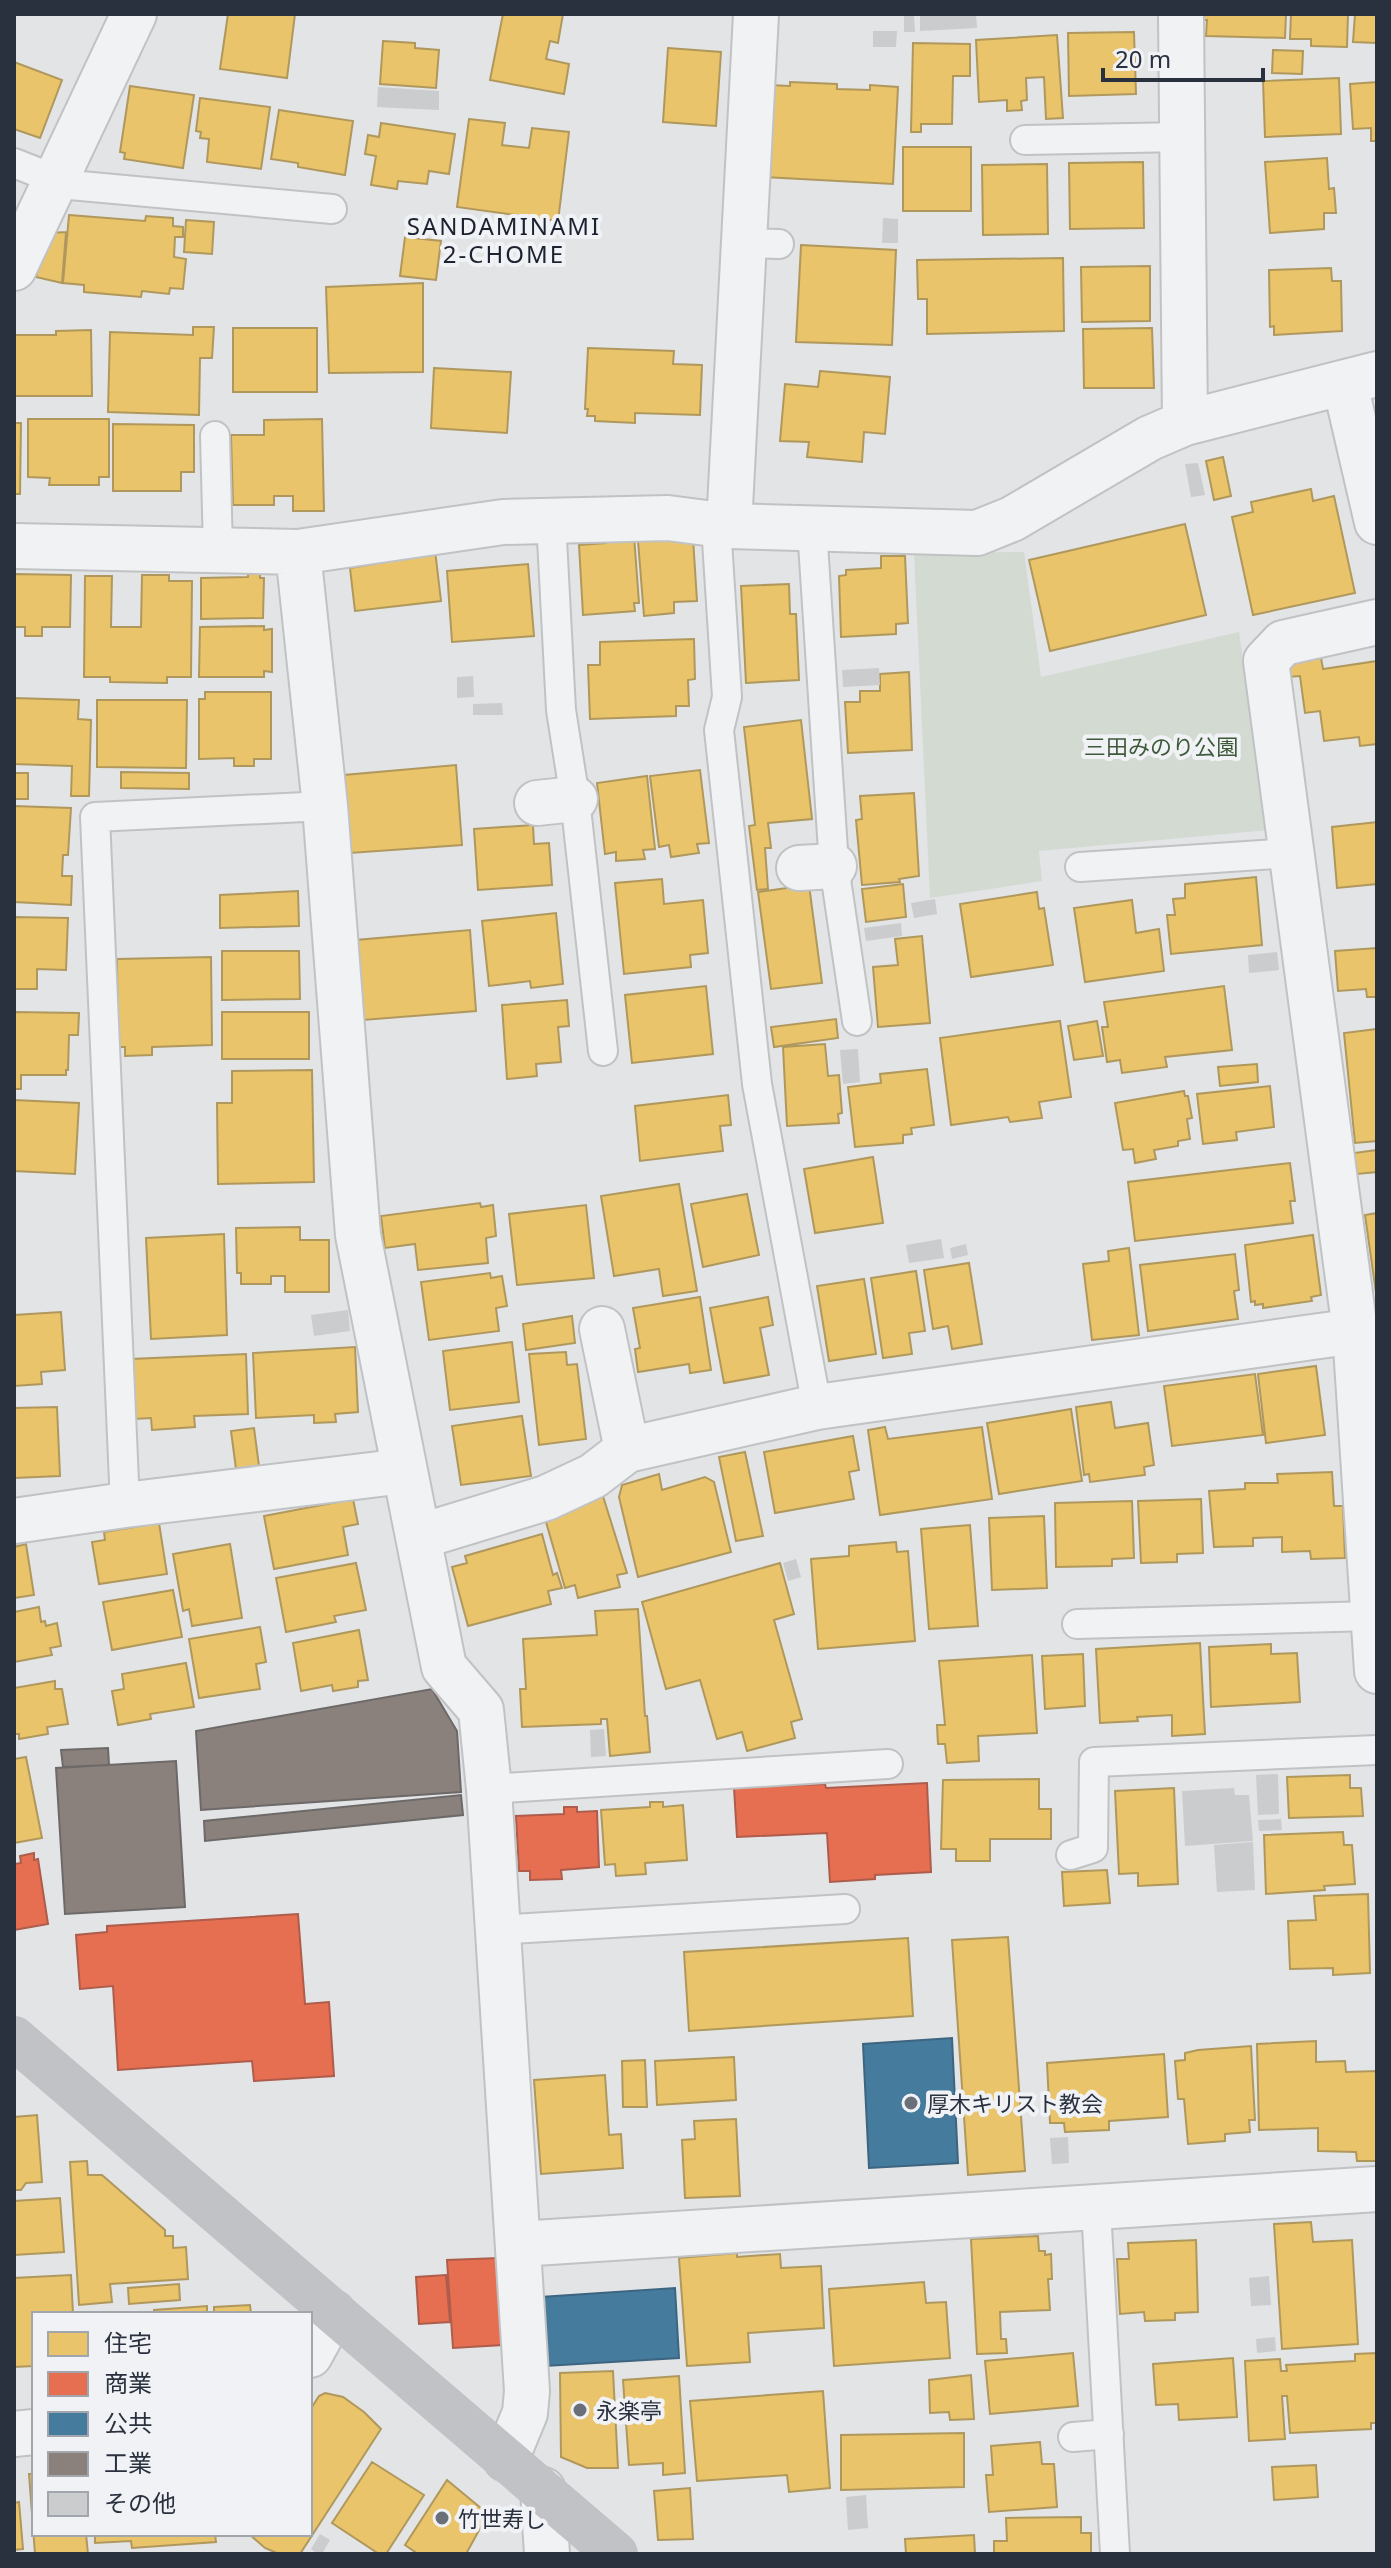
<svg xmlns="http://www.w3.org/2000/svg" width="1391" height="2568" font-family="'Noto Sans','Noto Sans JP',sans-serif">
<rect width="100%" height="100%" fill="#e2e4e6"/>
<!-- green -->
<path fill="#d3dad2" d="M1024,552L1041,677L1239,632L1268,830L1039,851L1042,881L930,898L914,553Z"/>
<!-- homes -->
<path fill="#e9c46a" stroke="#b0985d" stroke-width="2" d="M228,14H295L287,78L220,69Z
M503,14H563L558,43L550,41L546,59L569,64L564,94L490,80Z
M1202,14H1286L1285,38L1206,36L1207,20H1201Z
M1291,14H1348L1347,47L1311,46V39H1290Z
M1355,14H1377V43L1353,42Z
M1134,32L1136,94L1069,96L1068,33Z
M1057,35L1063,118L1046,119L1044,77L1026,78L1027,100L1021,101L1022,110L1007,111V100L979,102L976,40Z
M383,41L415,43V48L439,50L436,88L380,84Z
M913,43L970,44V76H953L952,124H921V132H911Z
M668,48L721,52L716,126L663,122Z
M1273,50L1303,51L1302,74L1272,73Z
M14,62L62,80L40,138L14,129Z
M1339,78L1341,134L1265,137L1263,81Z
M790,82L837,84V89L870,90V85L898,87L893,184L764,177L769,85L790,86Z
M1377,82V141H1371V128L1353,129L1350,84Z
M130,86L194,95L183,168L124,159L125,153L120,152Z
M200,98L270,107L261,169L207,162L209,139L200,138L201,132L196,131Z
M279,110L353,121L345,175L298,167V163L271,159Z
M469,119L505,123L502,145L529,148L532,128L569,132L558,221L457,207Z
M381,123L455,134L449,174L429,171L427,184L398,181L397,189L371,185L376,156L365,154L368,135L379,137Z
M903,147H971V211H903Z
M1327,158L1329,189L1334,188L1336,213H1324V229L1270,233L1265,162Z
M1143,162L1144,228L1070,229L1069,163Z
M1047,164L1048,234L983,235L982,165Z
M69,215L145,221L146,216L173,218V226L183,227V237H175L174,257L186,259L183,289L170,288L169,294L142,291L141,297L84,292V285L63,283Z
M186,220L214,222L212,254L184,252Z
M66,232L62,283L36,277L47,233Z
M405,237L441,241L436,280L400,276Z
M801,245L896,250L892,345L796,342Z
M1063,258L1064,331L927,334V299H918L917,260Z
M1150,266V321L1082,322L1081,267Z
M1331,268L1332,281H1341L1342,331L1274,335V326L1270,327L1269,270Z
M423,283V372L329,373L326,287Z
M193,327H214L212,358H200L199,415L108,412L110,332L193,335Z
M233,328H317V392H233Z
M1152,328L1154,388H1084L1083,329Z
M91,330L92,396H14V335H56V331Z
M588,348L674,351L673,364L702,365L700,415L635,413V423L595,421V416H587L588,409H585Z
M434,368L511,372L507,433L431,428Z
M820,371L890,377L885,434L864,432L862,462L807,457L809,442L780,441L785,384L818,387Z
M28,419H109V477H99V485H49L50,478L28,477Z
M322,419L324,511H293V496H274V505H233L231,435H264V420Z
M14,423H21L20,494H14Z
M113,424L194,425V472H181V491H113Z
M1223,457L1231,496L1214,500L1206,461Z
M1311,489L1313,501L1334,496L1355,593L1253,615L1232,517L1253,512L1251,502Z
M1185,524L1206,615L1050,651L1029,560Z
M634,536L639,603H634L635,611L583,615L579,545L606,543V538Z
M693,538L697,601L674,602V613L644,616L638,541Z
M435,550L441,601L355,611L350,568L374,564L373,558Z
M881,556H905L908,623L896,624V634L841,637L839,576L846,575V570L881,568Z
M528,564L534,636L452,642L447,571Z
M14,574L71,575L70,627H42V636H25V627H14Z
M248,574H260V578H264L263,618L201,619V578L248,577Z
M142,575H169V581H192L191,677H167V683L110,682V677H84L85,576H112L111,627H141Z
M789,584L790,614H796L799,680L746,683L741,586Z
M264,626V630L272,629V672L264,671V677H199L200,627Z
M694,639L695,679L688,680L689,706H676V716L590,719L588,665H600V642Z
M1321,658L1323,669L1377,661V744L1360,746L1359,737L1324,741L1320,711L1305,713L1300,676L1288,677L1286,662Z
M909,672L912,750L848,753L845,702H860V691H880V674Z
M205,692H271V759H254V766H234V758L199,759V699H205Z
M14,698L79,700L78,719L91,720L89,796H71L72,766L14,764Z
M97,700H187L186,768L97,767Z
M801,720L812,819L768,823L771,848H765L768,889L757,890L749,826L755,825L744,727Z
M456,765L462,845L350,853L344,775Z
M700,770L709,843L697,844L699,853L671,857L669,845L659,847L650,776Z
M121,772L189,773V789L121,788Z
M14,773H28V799H14Z
M647,776L655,849L643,850L645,859L616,861V852L605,854L597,783Z
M914,793L919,876L899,879L900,882L862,885L856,820L862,819L860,796Z
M14,806L71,808L68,855H63L62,876H72L71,905L14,902Z
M1377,822V884L1337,888L1332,827Z
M533,825L534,844L549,843L552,885L478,890L474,829Z
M1256,877L1262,945L1171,954L1167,915H1175L1173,899L1185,898V884Z
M662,879L664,904L703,900L708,953L690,955L691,967L624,974L615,883Z
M903,884L906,917L866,922L862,889Z
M809,885L822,983L771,989L758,892Z
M298,891L299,926L220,928V895Z
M1037,892L1039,909L1044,908L1053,965L971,977L960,904Z
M1132,900L1136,933L1159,929L1164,971L1085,982L1074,908Z
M556,913L563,984L531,988L530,981L489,986L482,921Z
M14,917L68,918L66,970L37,969V989H14Z
M470,930L476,1011L363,1020L356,940Z
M922,936L930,1023L878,1027L873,967L898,965L895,939Z
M1377,948V997H1367L1366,989L1338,991L1335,951Z
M222,951H299L300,999L222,1000Z
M211,957L212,1045L152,1047V1055L125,1056V1047H118L117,959Z
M706,986L713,1054L632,1063L625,995Z
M1224,986L1232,1050L1165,1057L1167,1067L1122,1073L1120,1060L1107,1062L1102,1027H1108L1104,1002Z
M567,1000L569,1026L558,1027L561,1062L536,1064L537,1076L507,1079L502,1005Z
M14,1012L79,1013L78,1035H69L68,1070H66V1075H21V1089H14Z
M222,1012H309V1059H222Z
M836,1019L838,1038L774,1047L771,1027Z
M1060,1021L1071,1097L1039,1102L1042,1118L1010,1122L1008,1117L951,1125L940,1038Z
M1097,1021L1103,1056L1074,1060L1068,1026Z
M1377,1029V1141L1355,1143L1344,1033Z
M825,1044L828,1076L839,1075L842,1113L838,1114L839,1123L787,1126L783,1047Z
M1257,1064L1258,1082L1220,1086L1218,1067Z
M927,1069L934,1125L911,1128L912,1134L903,1135V1143L855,1147L848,1087L881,1083L880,1074Z
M312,1070L314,1182L218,1184L217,1103H232V1071Z
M1270,1086L1274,1127L1236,1132L1237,1140L1203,1144L1197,1094Z
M1184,1091L1185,1096H1188L1192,1118L1187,1119L1190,1139L1178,1141V1146L1154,1150L1156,1159L1135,1163L1133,1149L1123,1150L1115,1103Z
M728,1095L731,1125L720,1126L723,1151L640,1161L635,1106Z
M14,1100L79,1103L75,1174L14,1171Z
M1377,1150V1172L1357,1174L1354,1153Z
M873,1157L883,1223L815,1233L804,1169Z
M1290,1163L1295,1201H1290L1293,1223L1135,1241L1128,1182Z
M679,1184L697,1291L663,1296L659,1269L614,1276L601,1196Z
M747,1194L759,1255L703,1267L691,1204Z
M480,1203L481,1207L493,1205L496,1236L486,1238L488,1263L418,1270L415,1244L385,1248L381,1216Z
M586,1205L594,1278L517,1285L509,1214Z
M1377,1213V1292L1376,1293L1365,1215Z
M300,1227V1240H329V1292H285V1276H271V1284H241V1273H237L236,1228Z
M224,1234L227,1335L151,1339L146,1238Z
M1313,1235L1321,1295L1311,1297L1312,1301L1263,1308V1304L1255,1305V1301L1251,1302L1245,1245Z
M1129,1248L1139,1335L1092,1340L1083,1264L1109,1261L1108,1251Z
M1235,1254L1239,1290L1234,1291L1238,1319L1148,1331L1140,1265Z
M969,1263L982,1344L952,1349L948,1326L933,1329L924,1270Z
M916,1271L925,1331L909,1333L912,1354L883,1358L871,1278Z
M490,1273L491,1278L502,1276L507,1306L496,1308L499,1331L429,1340L421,1282Z
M864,1279L876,1354L829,1361L817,1286Z
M700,1297L711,1370L690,1373L689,1364L638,1372L635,1349L640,1348L633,1308Z
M768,1297L773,1325L760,1328L769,1375L724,1383L710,1308Z
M61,1312L65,1370L41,1372L42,1384L14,1386V1315Z
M572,1316L575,1343L526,1350L523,1324Z
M512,1342L519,1402L450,1410L443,1351Z
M355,1347L358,1412L335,1414L336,1422L314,1423V1415L256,1418L253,1353Z
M566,1352L567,1365L577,1364L586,1439L539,1445L529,1354Z
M246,1354L248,1414L194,1416L195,1427L152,1430L151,1418L134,1419L131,1359Z
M1316,1366L1325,1435L1266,1443L1258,1374Z
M1255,1374L1263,1435L1172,1446L1164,1386Z
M1111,1402L1115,1428L1148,1423L1154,1465L1144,1467L1145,1475L1090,1482L1089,1474L1084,1475L1076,1407Z
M57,1407L60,1476L14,1478V1408Z
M1071,1409L1082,1481L999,1494L987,1423Z
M522,1416L531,1476L461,1485L452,1426Z
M885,1427L888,1439L982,1427L992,1499L880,1515L868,1430Z
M254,1428L259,1466L236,1469L231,1431Z
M853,1436L859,1470L849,1472L854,1499L775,1513L764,1452Z
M745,1452L763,1536L736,1541L719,1457Z
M1332,1472L1334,1506H1343L1345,1558L1311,1559L1310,1551L1282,1552V1537L1253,1538V1546L1214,1547L1209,1491L1245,1489V1483H1278L1277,1474Z
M659,1474L662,1490L705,1477L714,1482L731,1552L638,1577L619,1497L622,1485Z
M602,1493L627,1573L617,1575L620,1587L578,1598L575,1585L565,1588L546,1522Z
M353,1499L358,1524L343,1527L348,1555L274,1569L264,1516Z
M1201,1499L1203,1553L1177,1554V1562L1141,1563L1138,1501Z
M1132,1501L1134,1558L1112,1559V1566L1056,1567L1055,1503Z
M1044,1516L1047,1588L992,1590L989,1518Z
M159,1523L167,1574L99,1584L92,1542L105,1540L104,1532Z
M970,1525L978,1626L929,1629L921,1529Z
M542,1534L553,1575L557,1573L562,1588L548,1591L551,1604L468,1626L452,1567L467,1563L465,1556Z
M896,1542L897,1552L908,1551L915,1641L818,1649L811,1559L849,1556V1546Z
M26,1544L34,1595L14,1598V1547Z
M230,1544L242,1618L192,1626L189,1609L183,1611L173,1554Z
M356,1563L366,1610L334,1616L336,1622L286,1632L276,1578Z
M780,1563L794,1614L774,1620L802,1719L791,1722L795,1738L747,1751L742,1732L717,1739L700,1680L666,1689L642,1602Z
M173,1590L182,1637L112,1650L103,1602Z
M39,1607L41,1622L45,1621L46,1626L57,1623L61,1646L50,1648L52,1655L14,1662V1612Z
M638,1609L645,1716H647L650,1752L610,1756L607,1719H601V1724L522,1727L520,1689H526L523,1639L597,1635L595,1611Z
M260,1627L266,1662L256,1664L260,1689L199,1698L189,1639Z
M359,1630L368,1680L358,1681V1687L333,1691L332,1685L301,1691L293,1643Z
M1200,1643L1205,1734L1172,1736V1715L1137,1717L1138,1721L1100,1723L1096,1649Z
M1271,1644V1654L1297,1653L1300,1702L1211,1707L1209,1647Z
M1083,1654L1085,1706L1045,1709L1042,1656Z
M1032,1655L1037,1733L978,1736L979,1761L947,1763L945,1744H938L937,1725H945L939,1661Z
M186,1663L194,1707L150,1714L151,1719L118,1725L112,1691L124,1689L122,1674Z
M55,1681V1689H62L68,1724L47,1727L48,1734L19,1739V1734H14V1688Z
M26,1757L42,1838L14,1843V1759Z
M1350,1775V1788H1361L1363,1816L1289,1818L1287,1777Z
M1039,1779V1809H1051V1839H990V1861H956V1849H941L943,1780Z
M1174,1788L1178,1884L1138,1886V1873L1119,1874L1115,1791Z
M650,1802H663V1807L683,1805L687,1860L645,1863L646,1874L616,1876L615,1864L605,1865L601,1810L650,1807Z
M1343,1832L1344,1845H1352L1355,1884L1324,1886L1325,1890L1266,1894L1264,1835Z
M1107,1870L1110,1903L1064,1906L1062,1872Z
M1368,1894L1370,1973L1333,1975V1968L1290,1969L1288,1921L1316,1920L1314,1896Z
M1008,1937L1025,2171L968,2175L952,1940Z
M908,1938L913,2016L689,2031L684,1952Z
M1316,2041V2062L1345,2061L1346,2072L1377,2071V2161H1357L1356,2152L1318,2151V2128L1259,2130L1257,2044Z
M1251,2046L1255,2120H1249L1250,2132L1225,2134V2141L1188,2144L1184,2099H1178L1175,2061L1185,2060V2053L1198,2050Z
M1164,2054L1168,2117L1109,2121V2130L1065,2132L1064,2123H1050L1047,2063Z
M734,2057L736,2100L657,2105L655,2061Z
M645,2060L647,2107H623L622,2061Z
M605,2075L609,2135L621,2134L623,2168L541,2174L534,2080Z
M37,2115L42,2182L26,2183L21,2190H14V2117Z
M736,2119L740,2196L685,2198L682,2140L695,2139L694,2121Z
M87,2161L88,2175H102L165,2230V2236H173V2248L186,2247L188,2279L110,2284L112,2302L79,2305L70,2162Z
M60,2198L64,2252L14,2255V2201Z
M1311,2222L1313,2242L1352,2240L1358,2344L1282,2349L1274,2224Z
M1038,2236L1039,2251H1045V2255L1051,2254L1052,2279H1048L1050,2310L1000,2312L1001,2339H1006L1007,2353L977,2354L971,2239Z
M1196,2240L1198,2312L1175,2313V2320L1145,2321L1144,2312L1120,2314L1117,2259H1129L1128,2243Z
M737,2253V2257L780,2254L781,2268L821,2266L824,2328L748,2333L750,2362L687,2366L679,2258Z
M71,2275L73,2314H34V2366L14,2367V2278Z
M924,2282L926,2303L946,2302L950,2358L834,2366L829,2289Z
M179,2284L180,2300L129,2304L128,2288Z
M250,2305L251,2314H214V2307Z
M207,2306V2314H154V2310Z
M1073,2353L1078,2406L990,2414L985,2361Z
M1377,2353V2423H1371V2429L1290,2433L1287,2396H1282L1285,2439L1249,2441L1245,2361L1280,2359L1281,2371H1287L1286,2365L1355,2361V2354Z
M1233,2358L1237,2417L1179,2420L1178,2404L1156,2405L1153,2364Z
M613,2371L618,2468H587L561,2457L560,2373Z
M971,2375L974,2419L950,2420L949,2412L930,2413L929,2380Z
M679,2376L685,2473L663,2475V2463L629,2465L623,2380Z
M823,2391L830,2488L789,2492L787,2475L697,2481L690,2401Z
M325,2393L343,2397L364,2412L381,2429L300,2554H279L265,2548L249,2534H310V2410L319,2396Z
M964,2433V2487L841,2490V2435Z
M1040,2442L1042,2464H1054L1057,2507L989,2512L986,2475H993L991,2446Z
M372,2462L424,2495L386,2554H379L332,2523Z
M1316,2465L1318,2497L1274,2500L1272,2467Z
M29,2474H34V2534H86L88,2554H35Z
M447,2480L488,2514L466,2554H418L405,2545Z
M690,2488L693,2539L658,2540L654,2491Z
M19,2502L23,2549L14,2550V2503Z
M1081,2517V2533H1091V2554H994V2541H1007L1006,2518Z
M95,2534H215L216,2542L132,2548L131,2541L95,2543Z
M974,2535L975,2554H906L905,2539Z"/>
<!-- shops -->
<path fill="#e76f51" stroke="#ae5c4b" stroke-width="2" d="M927,1783L931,1872L875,1875V1879L830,1882L827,1833L737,1837L734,1788L825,1784L826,1788Z
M564,1807H577V1812L597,1811L599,1867L561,1870L562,1879L530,1880V1871H519L516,1816L564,1814Z
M34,1853V1860L38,1859L48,1924L14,1930V1864L21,1863L20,1856Z
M298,1914L305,2004L329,2002L334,2076L254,2081L252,2061L118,2070L113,1986L80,1989L76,1935L107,1932V1926Z
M499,2258L503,2345L453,2348L447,2260Z
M446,2275L450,2322L419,2324L416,2277Z"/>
<!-- public -->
<path fill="#457b9d" stroke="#3d6580" stroke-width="2" d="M952,2038L958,2163L869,2168L863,2044Z
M675,2288L679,2358L545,2366L541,2297Z"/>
<!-- industry -->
<path fill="#8a817c" stroke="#6d6969" stroke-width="2" d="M432,1689L457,1731L461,1792L201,1810L196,1731Z
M108,1748L109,1765L63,1767L61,1750Z
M176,1761L185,1907L65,1914L56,1768Z
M461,1795L463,1815L205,1841L204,1821Z"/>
<!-- building -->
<path fill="#caccce" d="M920,14H976L977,28L920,31Z
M904,16H914L915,32H904Z
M873,31H897L896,47H873Z
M378,87L439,91V110L377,107Z
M883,218L898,219V243H882Z
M1198,463L1205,495L1191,497L1185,464Z
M879,668L880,685L843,687L842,670Z
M473,676L474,697L457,698V677Z
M502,703L503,715H473V704Z
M935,899L937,914L914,918L911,903Z
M901,923L902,936L866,941L864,928Z
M1277,952L1279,970L1249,973L1248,955Z
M858,1049L860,1082L843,1084L840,1050Z
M941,1239L944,1258L909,1263L906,1245Z
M966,1244L968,1255L952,1259L950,1248Z
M348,1310L350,1331L314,1336L311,1315Z
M796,1559L801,1577L788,1581L783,1563Z
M604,1729L606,1756L591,1757L590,1730Z
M1278,1774L1279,1814L1258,1815L1256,1775Z
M1234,1788L1235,1795H1249L1253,1841L1185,1846L1182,1791Z
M1281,1819L1282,1830L1259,1831L1258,1820Z
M1253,1842L1255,1890L1217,1892L1214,1845Z
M1068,2137L1069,2163L1052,2164L1050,2138Z
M1269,2276L1271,2305L1251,2306L1249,2278Z
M1275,2337L1276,2351L1257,2353L1256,2339Z
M866,2495L868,2528L848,2530L846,2497Z
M320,2534L330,2540L322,2554H318L311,2549Z"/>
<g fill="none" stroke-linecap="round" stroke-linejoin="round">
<!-- lane casing -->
<g stroke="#c0c2c4" stroke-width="32">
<path id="lane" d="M1025,140L1183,137
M14,163L70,185L332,209
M744,243L779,244
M215,436L218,550
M551,520L561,710L575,799L603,1051
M716,525L727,697L719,730L757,1084L817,1407
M812,528L834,866L857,1021
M1080,867L1292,853
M125,1505L95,817L325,806
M1077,1624L1373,1616
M489,1789L888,1764
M1071,1855L1093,1848L1094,1762L1377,1750
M497,1930L845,1909
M1096,2208L1115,2554
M1073,2437L1109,2434"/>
</g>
<!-- street casing -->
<g stroke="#c0c2c4" stroke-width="48">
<path id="street" d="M1181,14L1185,423
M14,268L134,14
M1345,384L1377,522
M729,526L756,14
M14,546L298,552L503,522L668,518L729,526L977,533L1012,519L1150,438L1185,423L1377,374
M298,552L325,806L358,1235L444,1667L481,1710L489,1789L527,2391L525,2413L506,2459
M1377,622L1283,643L1266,661L1355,1331L1377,1671
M537,803L575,799
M799,868L834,866
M602,1329L627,1450
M14,1521L125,1505L404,1471
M418,1537L546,1498L593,1476L627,1450L817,1407L1355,1331
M519,2244L1377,2189
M310,2355L333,2313
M14,2434L34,2432
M543,2490L547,2554"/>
</g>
<!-- lane -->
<use href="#lane" stroke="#f1f2f4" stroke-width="28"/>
<!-- street -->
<use href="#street" stroke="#f1f2f4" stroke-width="44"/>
<!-- secondary -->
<path stroke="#c0c2c5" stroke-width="44" d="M14,2038L616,2554"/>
</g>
<!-- markers -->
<g fill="#6a7079" stroke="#f0f2f6" stroke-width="3">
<circle cx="911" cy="2103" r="8"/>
<circle cx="580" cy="2410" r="8"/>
<circle cx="442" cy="2518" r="8"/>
</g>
<g text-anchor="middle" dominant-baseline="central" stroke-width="8" stroke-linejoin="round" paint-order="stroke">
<!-- park labels -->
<g font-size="22" fill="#3e5939" stroke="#f0f2f6">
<text x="1161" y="746">三田みのり公園</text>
</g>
<!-- poi labels -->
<g font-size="22" fill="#2a313e" stroke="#f0f2f6" text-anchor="start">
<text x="927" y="2103">厚木キリスト教会</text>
<text x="596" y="2410">永楽亭</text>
<text x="458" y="2518">竹世寿し</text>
</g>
<!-- neighbourhood labels -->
<g font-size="24" letter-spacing="2" fill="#1c222f" stroke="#f0f2f6">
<text x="504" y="225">SANDAMINAMI<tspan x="504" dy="28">2-CHOME</tspan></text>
</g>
</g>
<!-- border -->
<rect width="1391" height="2568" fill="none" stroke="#2a313e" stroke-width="32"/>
<!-- legend -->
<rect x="32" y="2312" width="280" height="224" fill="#f0f2f6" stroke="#a1a5ac" stroke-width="2"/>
<rect x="48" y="2332" width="40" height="24" fill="#e9c46a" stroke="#a1a5ac" stroke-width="2"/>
<text x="104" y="2352" font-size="24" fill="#2a313e">住宅</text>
<rect x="48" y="2372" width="40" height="24" fill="#e76f51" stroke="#a1a5ac" stroke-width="2"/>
<text x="104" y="2392" font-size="24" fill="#2a313e">商業</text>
<rect x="48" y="2412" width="40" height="24" fill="#457b9d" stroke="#a1a5ac" stroke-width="2"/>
<text x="104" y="2432" font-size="24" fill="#2a313e">公共</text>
<rect x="48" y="2452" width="40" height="24" fill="#8a817c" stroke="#a1a5ac" stroke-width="2"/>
<text x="104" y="2472" font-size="24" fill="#2a313e">工業</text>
<rect x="48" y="2492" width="40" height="24" fill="#caccce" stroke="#a1a5ac" stroke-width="2"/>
<text x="104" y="2512" font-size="24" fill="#2a313e">その他</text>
<!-- scale -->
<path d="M1103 68v12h160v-12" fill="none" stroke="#2a313e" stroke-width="4"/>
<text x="1115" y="68" font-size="24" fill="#2a313e" stroke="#f0f2f6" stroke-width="6" paint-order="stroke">20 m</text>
</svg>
